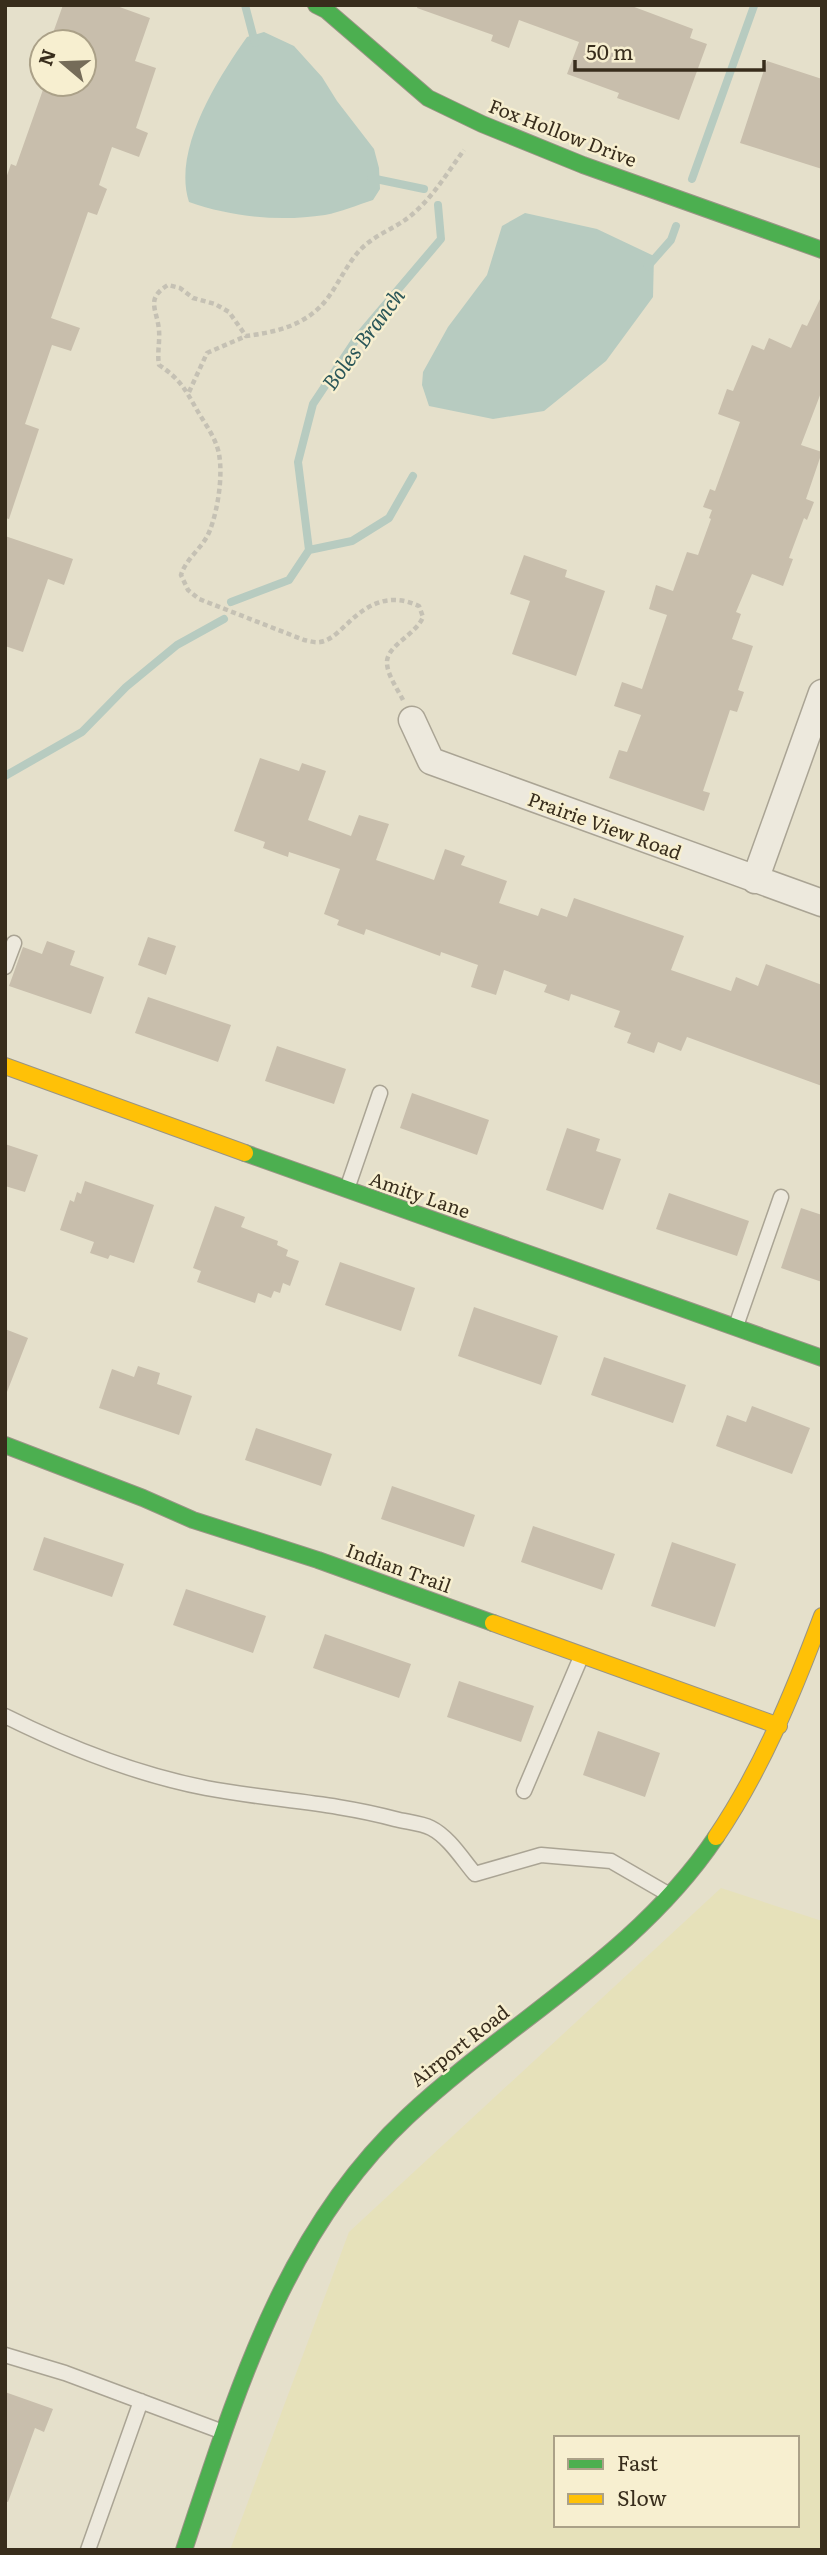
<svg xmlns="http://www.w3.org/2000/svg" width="827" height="2555" font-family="Literata,serif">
<rect width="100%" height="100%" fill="#e5e0cb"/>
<!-- farmland -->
<path fill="#e6e1ba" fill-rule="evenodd" d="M721,1888L822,1921V2550H230L349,2232ZM556,2438H797V2525H556Z"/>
<!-- water -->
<path fill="#b7cbc0" d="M264,32L294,46L322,77L337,101L374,149L379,168L380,189L373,200C357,205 341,212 325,215C279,222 232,217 189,202C172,150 218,78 247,37Z
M525,213L597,229L654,256L653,297L606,361L544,411L493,419L429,406L422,385L423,372L448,327L487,275L502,226Z"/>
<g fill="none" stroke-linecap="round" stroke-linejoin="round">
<!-- stream -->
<path stroke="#b7cbc0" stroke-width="8" d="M245,5L255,43
M371,178L424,189
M692,179L754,6
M648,266L671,240L676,226
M309,550L352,541L389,518L413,476
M231,602L289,580L309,550L298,462L313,404L357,338L441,239L438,205
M5,776L82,732L126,687L177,645L224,619"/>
</g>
<!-- building -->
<path fill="#c8beac" d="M63,5H114L150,18L135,61L156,68L136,128L148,133L139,157L112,147L99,185L107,189L97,215L88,212L51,318L80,328L71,351L52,345L25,424L39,429L9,519L5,518V181L11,164L16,166L45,84H84V42H65L66,37L53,33Z
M418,5H629L693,29L690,38L707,44L679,120L617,98L619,93L567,74L579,42L519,20L509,48L491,41L493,35L417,8Z
M767,61L822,79V169L740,143Z
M822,295V390L801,445L822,452L806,499L814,502L807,520L804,518L789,558L793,559L783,586L752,574L736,612L741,614L732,639L753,646L738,690L744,692L737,712L730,710L703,791L710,793L704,811L609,778L619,750L627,752L641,715L614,706L622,682L642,689L667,615L649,609L656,585L673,591L687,552L698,555L711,519L709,518L712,510L703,507L710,489L715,491L740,422L718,414L727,389L733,391L752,345L764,350L769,338L791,348L802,324L807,326Z
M5,536L73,559L64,585L48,579L23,652L5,646Z
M524,555L567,570L565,577L605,591L576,676L512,654L530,601L510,594Z
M260,758L299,771L302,763L326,771L308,820L351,836L359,815L389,824L376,860L434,880L445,849L465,856L461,865L507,881L499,903L538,916L541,908L567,917L574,898L684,936L671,970L731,991L736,977L758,986L766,964L822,985V1086L687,1037L681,1051L658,1042L654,1053L627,1043L631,1033L614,1027L620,1011L571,994L569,1001L544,992L547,985L504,970L496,995L471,987L478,965L441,952L440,956L366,929L364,935L337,925L339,920L324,914L340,869L289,852L288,857L263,848L265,842L234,831Z
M148,937L176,946L166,975L138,965Z
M47,941L75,951L70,965L104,977L91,1014L9,986L23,947L42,954Z
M148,997L231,1025L218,1062L135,1033Z
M277,1046L346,1069L334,1104L265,1081Z
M412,1093L489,1120L477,1155L400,1128Z
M567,1128L600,1139L596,1151L621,1159L603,1210L546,1190Z
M5,1144L38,1155L25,1192L5,1186Z
M85,1181L154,1205L134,1263L110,1255L108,1259L90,1253L94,1242L60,1230L70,1200L74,1202L77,1192L81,1194Z
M669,1193L749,1221L737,1256L656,1229Z
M215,1206L245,1217L241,1227L278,1241L277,1245L288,1250L286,1256L299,1261L290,1286L283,1283L280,1293L274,1291L271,1298L258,1293L255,1303L197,1282L201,1271L193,1268Z
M801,1208L822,1215V1282L781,1268Z
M340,1262L415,1288L401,1331L325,1305Z
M474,1307L558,1336L541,1385L458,1356Z
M5,1329L28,1338L7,1392H5Z
M604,1357L686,1385L673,1423L591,1395Z
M138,1366L160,1373L157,1384L192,1396L179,1435L99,1408L112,1369L134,1377Z
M752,1406L810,1428L792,1474L716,1446L727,1415L746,1422Z
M256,1428L332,1454L321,1486L245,1460Z
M392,1486L475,1515L464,1547L381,1519Z
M533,1526L615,1554L602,1590L521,1562Z
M44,1537L124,1564L112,1597L33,1570Z
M672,1542L736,1564L715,1627L651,1606Z
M186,1589L266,1616L253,1653L173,1625Z
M325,1634L411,1664L399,1698L313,1668Z
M459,1681L534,1706L521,1742L447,1717Z
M598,1731L660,1753L645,1797L583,1775Z
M5,2392L53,2409L44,2432L35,2428L8,2502L5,2501Z"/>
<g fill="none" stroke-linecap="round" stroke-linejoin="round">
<!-- lane casing -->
<g stroke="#aaa494" stroke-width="17">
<path id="lane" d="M5,967L14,943
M347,1189L380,1093
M736,1326L781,1197
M5,1716C69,1748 135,1774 206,1788C269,1800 333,1802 395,1819C406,1822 421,1823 431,1828C449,1837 463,1860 475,1874L541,1855L611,1861L668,1894
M524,1791L581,1657
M5,2355L65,2373L223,2432
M88,2550L141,2401"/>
</g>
<!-- street casing -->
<g stroke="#aaa494" stroke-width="29">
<path id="street" d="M412,720L431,761L822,903
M755,880L822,693"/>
</g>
<!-- fast casing -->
<g stroke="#999485" stroke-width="18">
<path id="fast" d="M316,5L326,10L428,98L482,124L583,165L822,250
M245,1153L822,1358
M5,1445L143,1498L193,1520L318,1560L493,1623
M184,2550C236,2394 283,2233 407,2117C508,2022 637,1955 716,1837"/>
</g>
<!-- slow casing -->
<g stroke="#999485" stroke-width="18">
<path id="slow" d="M5,1066L245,1153
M493,1623L779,1726
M716,1837C762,1769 793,1693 822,1616"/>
</g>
<!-- path -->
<path stroke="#c5c1b4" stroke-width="4.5" stroke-dasharray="5 3.5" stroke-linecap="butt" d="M189,392L207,353L246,336
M403,700C398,690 388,676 387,664C385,646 416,635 423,617L419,606C391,593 370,602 348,623C340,630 332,640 320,642C316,643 309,641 304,640L199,599L188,590L181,575C186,558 204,547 210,530C218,509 223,476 219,454C216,438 205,424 197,410C185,389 180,379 159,365C157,353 160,342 159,330C157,309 145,299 168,285L180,288L193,298L215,304L229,312L246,336C277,332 307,325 327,299C339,283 347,264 360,250C374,235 394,229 409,217C432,199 447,173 464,150"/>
<!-- lane -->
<use href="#lane" stroke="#ede9dd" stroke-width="14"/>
<!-- street -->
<use href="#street" stroke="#ede9dd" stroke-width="26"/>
<!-- fast -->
<use href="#fast" stroke="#4caf50" stroke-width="16"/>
<!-- slow -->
<use href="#slow" stroke="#ffc107" stroke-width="16"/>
</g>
<g text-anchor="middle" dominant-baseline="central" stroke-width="5" stroke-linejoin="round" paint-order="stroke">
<!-- street labels -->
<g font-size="19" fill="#382d1c" stroke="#f7efd0">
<text transform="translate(563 132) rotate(21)">Fox Hollow Drive</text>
<text transform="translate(605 825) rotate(20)">Prairie View Road</text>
<text transform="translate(420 1194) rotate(19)">Amity Lane</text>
<text transform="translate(399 1567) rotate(20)">Indian Trail</text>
<text transform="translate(459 2045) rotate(-38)">Airport Road</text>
</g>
<!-- water labels -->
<g font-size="21" font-style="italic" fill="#2b5759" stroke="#f7efd0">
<text transform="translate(362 338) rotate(-53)">Boles Branch</text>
</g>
</g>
<!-- border -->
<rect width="827" height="2555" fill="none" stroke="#382d1c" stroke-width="14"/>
<!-- legend -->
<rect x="554" y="2436" width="245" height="91" fill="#f7efd0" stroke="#aba188" stroke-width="2"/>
<rect x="568" y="2459" width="35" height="10" fill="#4caf50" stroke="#aba188" stroke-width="2"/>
<text x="617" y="2471" font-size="21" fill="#382d1c">Fast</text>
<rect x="568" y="2494" width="35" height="10" fill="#ffc107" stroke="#aba188" stroke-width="2"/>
<text x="617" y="2506" font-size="21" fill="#382d1c">Slow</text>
<!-- north arrow -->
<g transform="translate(63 63) rotate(289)"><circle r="33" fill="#f7efd0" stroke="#aba188" stroke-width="2"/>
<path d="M0-5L12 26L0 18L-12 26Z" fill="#756c59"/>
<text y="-10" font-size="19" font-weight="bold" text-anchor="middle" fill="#382d1c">N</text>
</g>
<!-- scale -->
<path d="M575 60v10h189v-10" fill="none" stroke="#382d1c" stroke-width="3.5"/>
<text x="586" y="60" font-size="21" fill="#382d1c" stroke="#f7efd0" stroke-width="5" paint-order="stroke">50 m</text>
</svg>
